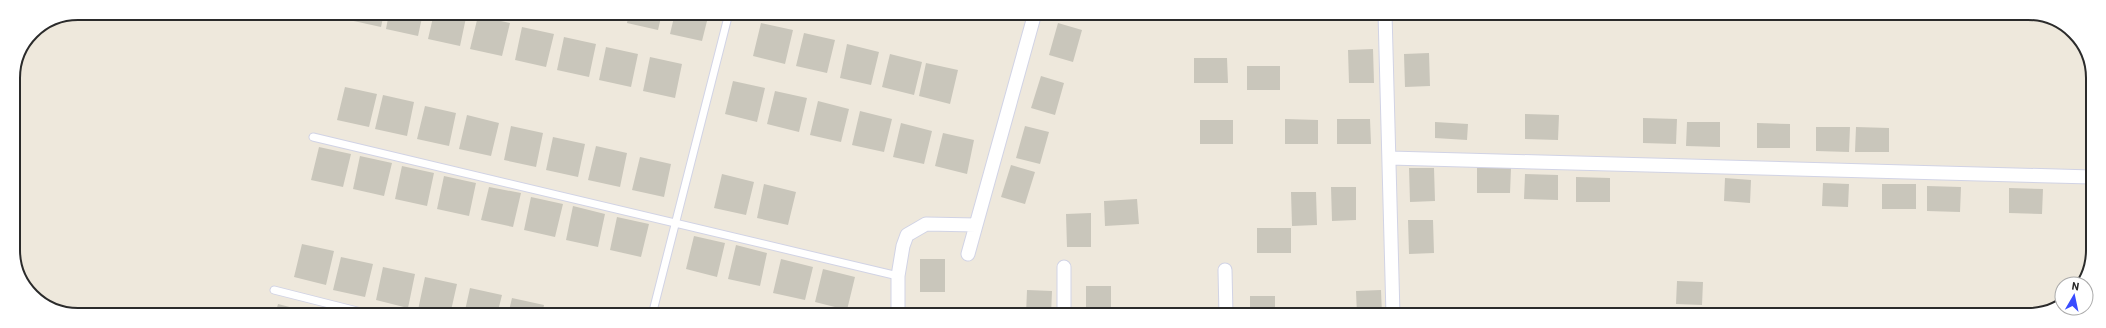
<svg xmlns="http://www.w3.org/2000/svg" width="2106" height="328" font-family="Barlow,sans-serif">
<rect width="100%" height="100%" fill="#eee8dc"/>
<!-- building -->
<path fill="#c9c6bb" d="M351,13H384L381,27L349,20Z
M389,13H423L418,36L386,29Z
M434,13H467L460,46L428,39Z
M590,13H618L616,20Z
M629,13H662L658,30L627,23Z
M675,13H709L702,41L670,34Z
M478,16L510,23L502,56L470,49Z
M761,23L793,30L785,64L753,56Z
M1058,23L1082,30L1073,62L1049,55Z
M522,27L554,34L546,67L515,60Z
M804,33L835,40L827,73L796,66Z
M564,37L596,44L589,77L557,70Z
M847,44L879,52L871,85L840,78Z
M606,47L638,54L631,87L599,80Z
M1373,49L1374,83H1349L1348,50Z
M1429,53L1430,86L1405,87L1404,54Z
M890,54L922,62L914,95L882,87Z
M650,57L682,64L675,98L643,91Z
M1194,58H1227L1228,83H1194Z
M926,63L958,70L950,104L919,96Z
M1247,66H1280V90H1247Z
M1041,76L1064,83L1055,115L1031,108Z
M733,81L765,88L757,122L725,114Z
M345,87L377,94L369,127L337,120Z
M775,91L807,98L799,132L767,124Z
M383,95L414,102L407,136L375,129Z
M818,101L849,109L841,142L810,135Z
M425,106L456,113L449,146L417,139Z
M860,111L892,119L884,152L852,145Z
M1525,114L1559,115L1558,140L1525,139Z
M467,115L499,123L491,156L459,149Z
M1643,118L1677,119L1676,144L1643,143Z
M1285,119L1318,120V144H1285Z
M1337,119H1370L1371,144H1337Z
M1200,120H1233V144H1200Z
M1435,122L1468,124L1467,140L1435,138Z
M1687,122H1720V147L1686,146Z
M901,123L932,131L924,164L893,157Z
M1757,123L1790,124V148H1757Z
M511,126L543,133L536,167L504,160Z
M1025,126L1049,132L1040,164L1016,158Z
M1816,127H1850L1849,152L1816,151Z
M1856,127L1889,128V152H1855Z
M943,133L974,140L967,174L935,166Z
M553,137L585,144L578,177L546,170Z
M596,146L627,153L620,187L588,180Z
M319,147L351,154L343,187L311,180Z
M360,156L392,163L384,196L353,189Z
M640,157L671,164L664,197L632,190Z
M1011,165L1035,172L1025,204L1001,197Z
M402,166L434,173L427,206L395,199Z
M1409,168H1434L1435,201L1410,202Z
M1477,168H1511L1510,193H1477Z
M722,174L754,182L746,215L714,208Z
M1525,174L1558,175V200L1524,199Z
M444,176L476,183L469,216L437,209Z
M1576,177L1610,178V202H1576Z
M1725,178L1751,180L1750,203L1724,201Z
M1823,183L1849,184L1848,207L1822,206Z
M764,184L796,192L788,225L757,218Z
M1882,184H1916V209H1882Z
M1927,186L1961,187L1960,212L1927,211Z
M489,187L521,193L513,227L481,220Z
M1331,187H1356V220L1332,221Z
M2009,188L2043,189L2042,214L2009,213Z
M1291,192H1316L1317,225L1292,226Z
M531,197L563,204L555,237L524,230Z
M1137,199L1139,224L1105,226L1104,201Z
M573,206L605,214L598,247L566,240Z
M1091,213V247H1067L1066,214Z
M617,217L649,224L641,257L610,250Z
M1408,220H1433L1434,253L1409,254Z
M1257,228H1291V253H1257Z
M694,236L725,243L717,277L686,269Z
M302,244L334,251L326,285L294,277Z
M736,245L767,253L760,286L728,279Z
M341,257L373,264L365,297L333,290Z
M781,259L813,267L805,300L773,293Z
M920,259H945V292H920Z
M383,267L415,274L408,308L376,300Z
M823,269L855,277L847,310L815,302Z
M425,277L457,284L450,315H437L418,310Z
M1677,281L1703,282L1702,305L1676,304Z
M1086,286H1111V315H1086Z
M470,288L502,295L497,315H464Z
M1027,290L1052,291L1051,315H1026Z
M1381,290L1382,315H1357L1356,291Z
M1250,296H1275V315H1250Z
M512,298L544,305L542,315H508Z
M278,304L309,312V315H275Z
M554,308L582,314V315H553Z
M320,310L337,314V315H319Z"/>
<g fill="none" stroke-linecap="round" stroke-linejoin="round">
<!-- service casing -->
<g stroke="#d1d3e5" stroke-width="9">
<path id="service" d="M313,137L898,276
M274,290L373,315
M652,315L729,13"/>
</g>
<!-- minor casing -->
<g stroke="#d1d3e5" stroke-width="15">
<path id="minor" d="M1385,13L1393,315
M1390,158L2092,177
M968,254L1035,13
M1064,267V315
M1225,270L1226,315
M898,315V276L903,246L907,235L926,224L976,225"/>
</g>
<!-- service -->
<use href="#service" stroke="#fff" stroke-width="7"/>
<!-- minor -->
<use href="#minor" stroke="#fff" stroke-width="13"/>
</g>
<!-- crop -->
<path d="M0 0H2106V328H0ZM78 20H2028A58 58 0 0 1 2086 78V250A58 58 0 0 1 2028 308H78A58 58 0 0 1 20 250V78A58 58 0 0 1 78 20Z" fill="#fff" fill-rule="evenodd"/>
<path fill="none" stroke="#2b2b2b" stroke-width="2" d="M78 20H2028A58 58 0 0 1 2086 78V250A58 58 0 0 1 2028 308H78A58 58 0 0 1 20 250V78A58 58 0 0 1 78 20Z"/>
<!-- north arrow -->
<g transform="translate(2074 296) rotate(9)"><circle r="19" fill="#ffffff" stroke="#aaaaaa"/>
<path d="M0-3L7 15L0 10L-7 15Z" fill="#384cff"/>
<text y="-6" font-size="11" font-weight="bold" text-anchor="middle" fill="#2b2b2b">N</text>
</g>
</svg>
